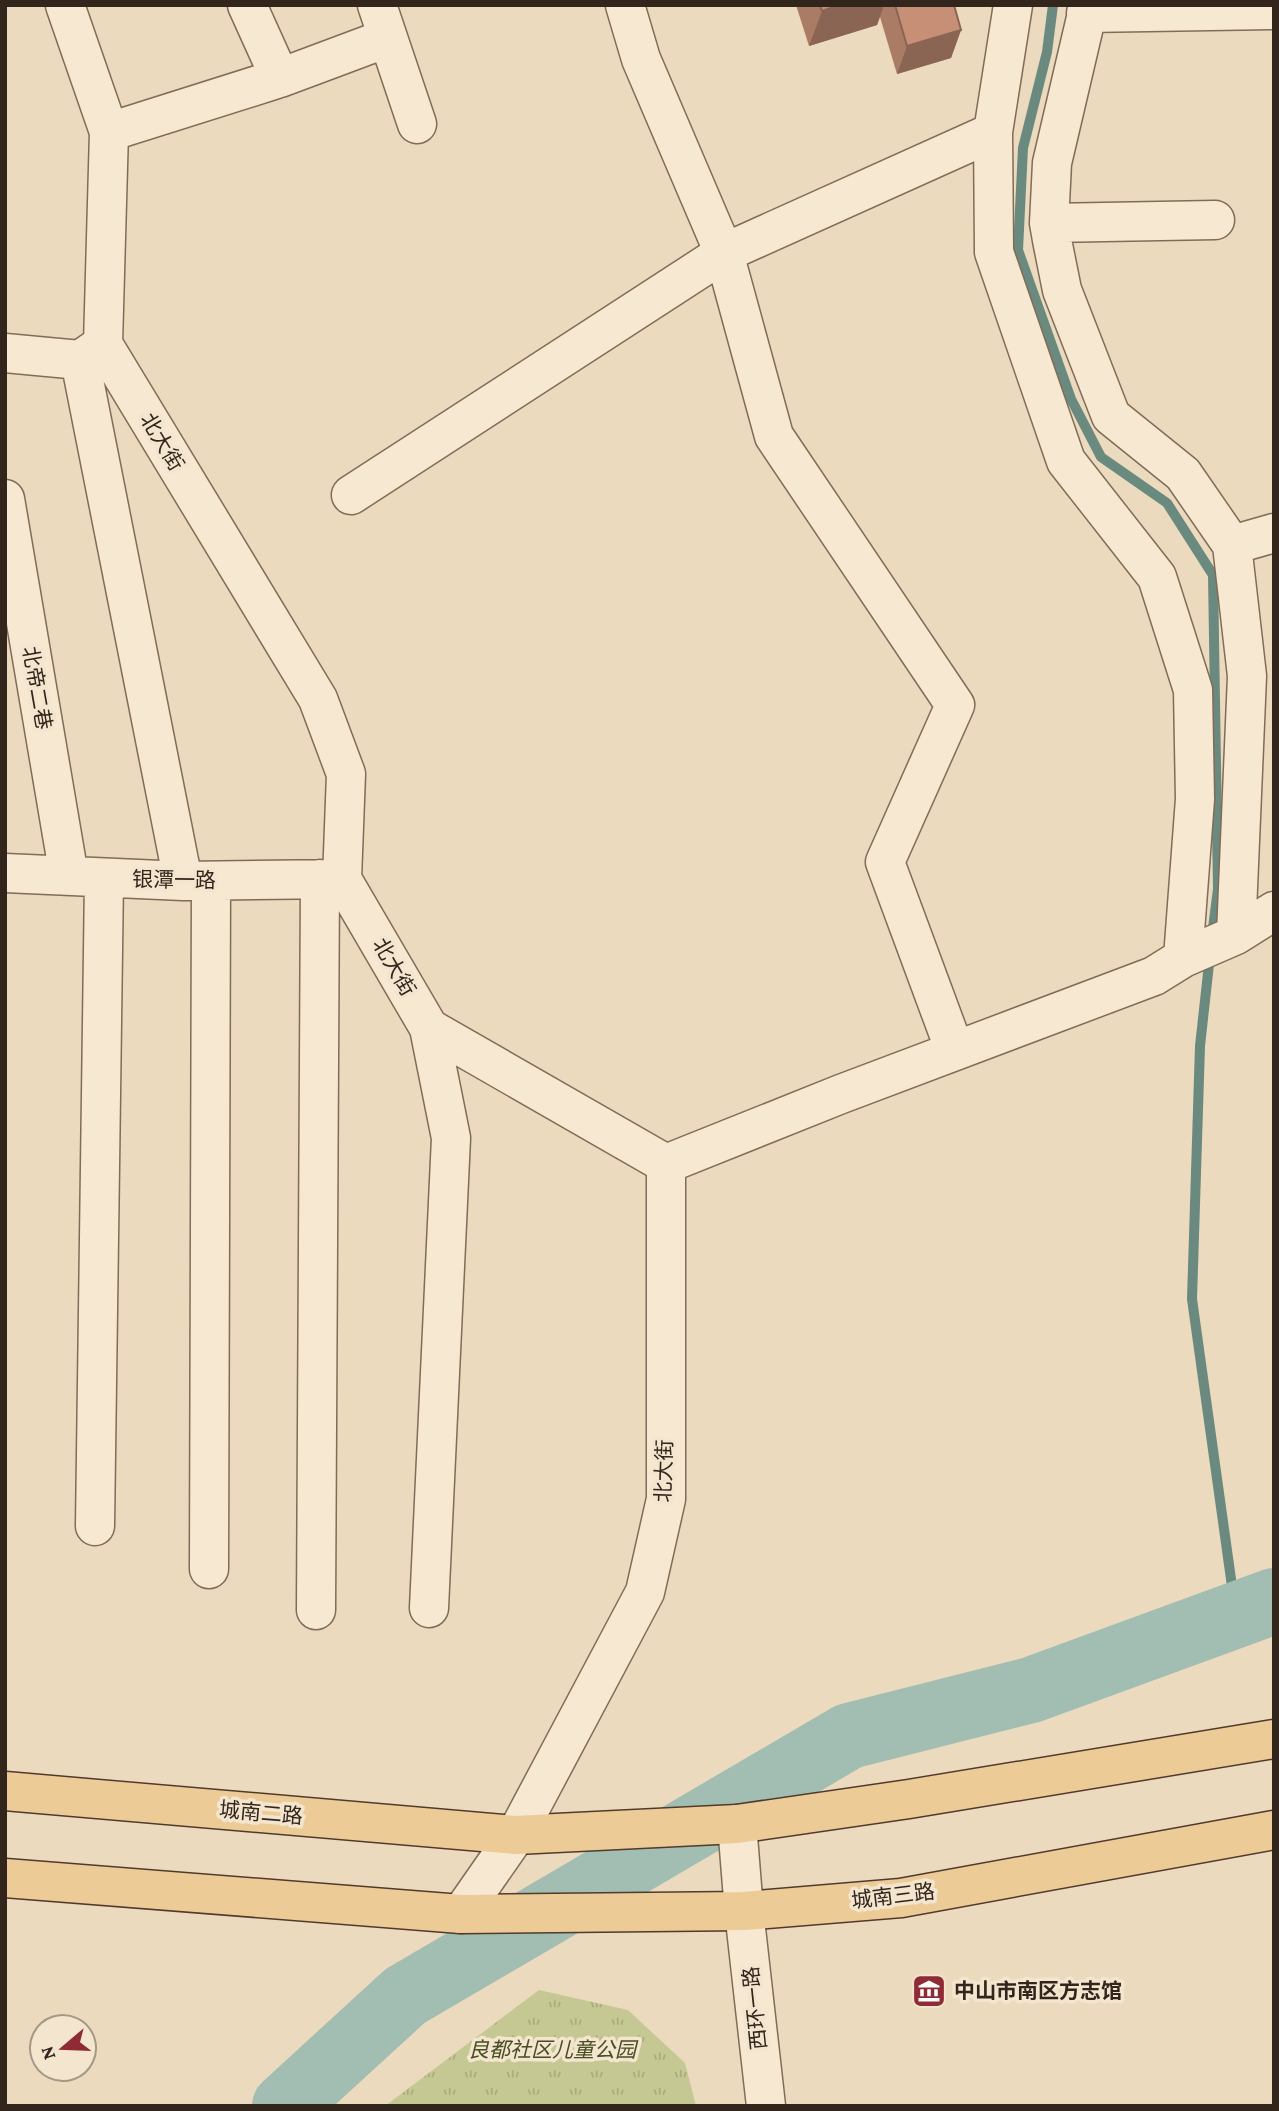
<svg xmlns="http://www.w3.org/2000/svg" width="1279" height="2111" font-family="'Crimson Pro','Noto Sans SC',serif">
<defs>
<pattern id="grass-tufts" width="24" height="20" patternUnits="userSpaceOnUse" patternTransform="scale(1.75)"><rect width="24" height="20" fill="#c6c893"/><path d="M3 7l-1-3M5 7V3M7 7l1-3M15 17l-1-3M17 17v-4M19 17l1-3" fill="none" stroke="#abac7e"/></pattern>
</defs>
<rect width="100%" height="100%" fill="#ebdabe"/>
<!-- grass -->
<path fill="url(#grass-tufts)" d="M539,1990L628,2010L685,2063L696,2106H385Z"/>
<g fill="none" stroke-linecap="round" stroke-linejoin="round">
<!-- stream -->
<path stroke="#6a8a7f" stroke-width="10" d="M1053,5L1047,52L1023,148L1018,250L1071,399L1101,457L1167,503L1213,575L1218,889L1212,936
M1210,955L1200,1046L1192,1299L1236,1615"/>
<!-- river -->
<path stroke="#a2bdb2" stroke-width="66" d="M285,2106L405,1996L849,1736L1031,1690L1274,1601"/>
<!-- minor casing -->
<g stroke="#826b58" stroke-width="41">
<path id="minor" d="M65,5L109,132L103,344L318,699L346,774L342,879L429,1028L666,1164V1499L645,1592L516,1835L461,1914
M247,5L280,78
M377,5L417,124
M625,5L641,59L724,253L774,436L955,705L885,862L955,1051
M1013,5L993,132L994,252L1066,461L1157,577L1193,690L1195,799L1183,958
M1089,5L1052,163L1049,223L1052,240L1062,290L1111,416L1183,474L1232,545L1247,676L1236,935
M1086,13L1274,10
M109,132L280,78L387,38
M1049,223L1215,220
M5,353L80,360L100,346
M80,360L183,881
M351,495L724,253L993,132
M5,499L69,876
M1232,545L1274,533
M5,873L183,881L342,879
M429,1028L451,1138L429,1608
M666,1164L841,1094L1154,976L1183,958L1236,935L1274,911
M95,1526L104,879
M209,1569L211,881
M316,1610L320,879
M737,1824L744,1911L766,2106"/>
</g>
<!-- major casing -->
<g stroke="#503a2d" stroke-width="41">
<path id="major" d="M5,1791L516,1835L737,1824L909,1799L1274,1739
M5,1878L461,1914L744,1911L901,1898L1274,1830"/>
</g>
<!-- minor -->
<use href="#minor" stroke="#f6e8d1" stroke-width="38"/>
<!-- major -->
<use href="#major" stroke="#edcb97" stroke-width="38"/>
</g>
<!-- wall -->
<path fill="#ab7c65" d="M796,5H954L961,30L951,58L897,74L880,17L877,25L809,46Z"/>
<!-- shaded-wall -->
<path fill="#8b6553" d="M839,5H884L877,25L809,46L822,11Z
M961,30L951,58L897,74L907,46Z"/>
<!-- building -->
<path fill="#c79076" stroke="#8b6553" stroke-width="2" d="M820,5H839L822,11Z
M895,5H954L961,30L907,46Z"/>
<!-- icons -->
<defs>
<g id="museum-square" transform="scale(1.75)"><rect x="-9" y="-9" width="18" height="18" rx="4" fill="#8e2b35" stroke="#f3e5ce"/><path d="M0-6L6-3V-2H-6V-3ZM-5-1h2V3h-2ZM-1-1h2V3h-2ZM3-1h2V3H3ZM-6 4H6V6H-6Z" fill="#fff"/></g>
</defs>
<g fill-rule="evenodd">
<use href="#museum-square" x="929" y="1991"/>
</g>
<g text-anchor="middle" dominant-baseline="central" stroke-width="7" stroke-linejoin="round" paint-order="stroke">
<!-- street labels -->
<g font-size="21" fill="#32251c" stroke="#f3e5ce">
<text transform="translate(162 442) rotate(59)">北大街</text>
<text transform="translate(37 688) rotate(80)">北帝二巷</text>
<text transform="translate(174 880) rotate(1)">银潭一路</text>
<text transform="translate(394 967) rotate(60)">北大街</text>
<text transform="translate(664 1471) rotate(-88)">北大街</text>
<text transform="translate(261 1813) rotate(5)">城南二路</text>
<text transform="translate(893 1896) rotate(-7)">城南三路</text>
<text transform="translate(755 2008) rotate(-96)">西环一路</text>
</g>
<!-- poi labels -->
<g font-size="21" font-weight="bold" fill="#32251c" stroke="#f3e5ce" text-anchor="start">
<text x="954" y="1991">中山市南区方志馆</text>
</g>
<!-- park labels -->
<g font-size="21" font-style="italic" fill="#474e24" stroke="#f3e5ce">
<text x="552" y="2050">良都社区儿童公园</text>
</g>
</g>
<!-- border -->
<rect width="1279" height="2111" fill="none" stroke="#32251c" stroke-width="14"/>
<!-- north arrow -->
<g transform="translate(63 2048) rotate(251)"><circle r="33" fill="#f3e5ce" stroke="#a69887" stroke-width="2"/>
<path d="M0-5L12 26L0 18L-12 26Z" fill="#8e2b35"/>
<text y="-10" font-size="19" font-weight="bold" text-anchor="middle" fill="#32251c">N</text>
</g>
</svg>
